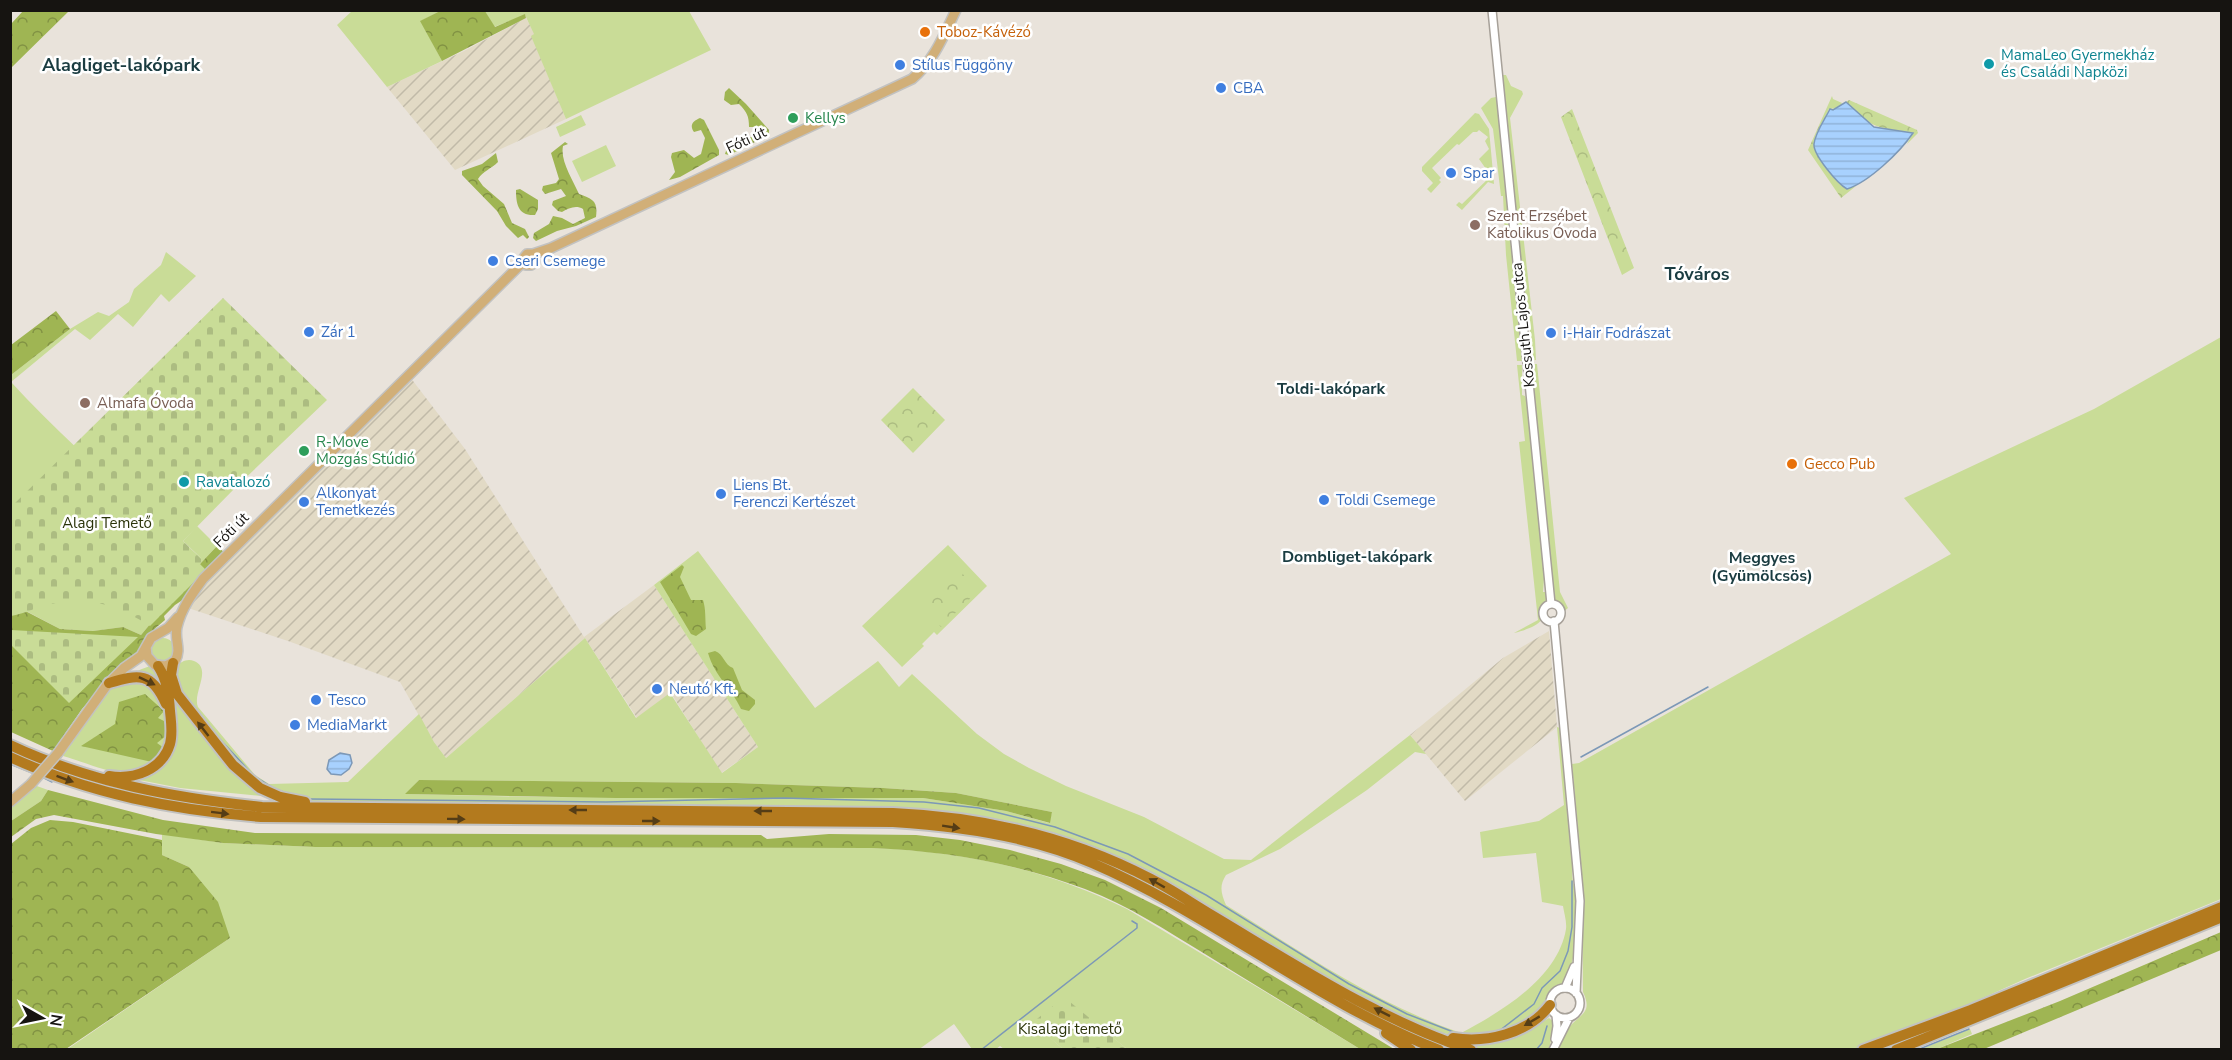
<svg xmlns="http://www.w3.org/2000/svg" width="2232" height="1060" font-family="'Nunito Sans',sans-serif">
<defs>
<pattern id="industrial-furrows" width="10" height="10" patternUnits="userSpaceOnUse" patternTransform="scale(1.5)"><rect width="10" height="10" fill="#e2dac5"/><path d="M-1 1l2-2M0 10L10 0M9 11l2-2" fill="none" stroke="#c1baa8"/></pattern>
<pattern id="forest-crowns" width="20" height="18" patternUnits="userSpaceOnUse" patternTransform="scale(1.5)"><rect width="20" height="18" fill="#9fb553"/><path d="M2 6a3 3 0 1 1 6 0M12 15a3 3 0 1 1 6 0" fill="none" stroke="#819243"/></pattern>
<pattern id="cemetery-stones" width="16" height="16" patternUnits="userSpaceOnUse" patternTransform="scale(1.5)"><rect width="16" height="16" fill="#c9dc97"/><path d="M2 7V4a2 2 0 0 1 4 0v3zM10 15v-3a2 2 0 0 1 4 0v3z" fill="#acbc81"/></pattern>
<pattern id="park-crowns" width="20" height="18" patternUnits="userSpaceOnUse" patternTransform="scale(1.5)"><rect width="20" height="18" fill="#c9dc97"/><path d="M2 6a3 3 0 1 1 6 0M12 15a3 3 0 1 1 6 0" fill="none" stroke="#acbc81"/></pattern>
<pattern id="water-rules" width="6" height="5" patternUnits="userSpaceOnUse" patternTransform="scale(1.5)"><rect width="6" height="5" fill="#a8d1fe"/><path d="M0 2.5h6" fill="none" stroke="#90b3d9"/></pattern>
</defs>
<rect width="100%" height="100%" fill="#e9e3db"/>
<!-- industrial -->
<path fill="url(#industrial-furrows)" d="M526,18L535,34L532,36L566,119L455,170L387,87L464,51Z
M410,377L465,449L584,637L654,585L758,747L721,773L671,693L637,718L585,638L446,758L434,742L400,682L288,641L188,608L203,582Z
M1549,631L1557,727L1465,801L1410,735L1503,658Z"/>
<!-- green -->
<path fill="#c9dc97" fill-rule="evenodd" d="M352,11H440L421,21L442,61L387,87L337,25Z
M485,11H689L711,50L566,119L531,36L534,34L525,15L494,27Z
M1502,75H1506L1511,86L1522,91L1523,94L1510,118L1535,340L1536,360L1531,361L1530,330L1531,329L1530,322H1528L1520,270Z
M1496,97L1498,100L1523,361H1517L1506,255L1503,196H1501L1493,129L1481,108L1491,98Z
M1475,113L1479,114L1489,129L1494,184L1488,182L1462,210L1456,205L1459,202L1462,204L1491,176L1479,159L1489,149L1485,141L1488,137L1479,130L1477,132H1473L1459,145L1457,144L1432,168L1441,178L1439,180L1441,182L1431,193L1427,189L1433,183L1422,171V167Z
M581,115L586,125L560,137L556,127Z
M606,145L616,166L582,182L572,161Z
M166,252L196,276L169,302L161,294L133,327L118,314L90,340L75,329L11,382C70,446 136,502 202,559L183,541L197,526L217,546L200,564L141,635L123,627L93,631L60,629L11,603V375L70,329L98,312L109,316L129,302L134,289L161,265Z
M2221,337V899L2025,979L1898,1036L1857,1049L1558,1050C1562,1042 1566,1030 1572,1024C1583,1013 1592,1011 1583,992L1582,874L1572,764L1579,763L1951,554L1904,498L2094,409Z
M1530,364H1537L1560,592L1568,608L1561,614L1555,607Z
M1517,365H1522V395L1525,396L1528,405L1546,578L1544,579L1543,592H1546C1549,620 1541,626 1514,633L1538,620L1519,442L1525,441Z
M948,545L987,586L937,635L934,632L922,644L924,646L902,667L862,626Z
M698,551L815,708L878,661L899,687L912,674L977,734L1004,754L1029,768L1066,786L1144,817L1224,859L1251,860L1410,735L1426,754L1415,752L1367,790L1280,849L1226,875C1219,886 1221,893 1226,905C1302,952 1376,1004 1461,1033C1501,1012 1558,978 1566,929C1567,922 1564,913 1563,906L1542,902L1536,853L1483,858L1480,832L1539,821L1564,805L1557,727L1560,728L1574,867C1569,876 1576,889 1577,901C1578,930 1576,957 1565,984L1552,992L1546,1008L1510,1031L1459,1037L1424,1028L1336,985L1289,955L1152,877L1000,823L312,803C294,798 274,793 259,783C227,763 197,713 175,682L176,666C181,662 187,658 194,661C213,669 192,693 198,707L255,775L269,784L348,782L419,714L434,742L446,758L585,638L636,718L670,693L722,773L758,747L654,585ZM419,780L736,783L883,788L956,793L1052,812L1049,823L1006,811L923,798L535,797L406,794Z
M151 650a12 12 0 1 1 24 0a12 12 0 1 1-24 0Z
M150,666L158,671C161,686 167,702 168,717C170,748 155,774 121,773C107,772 78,760 63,756C88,719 105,680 150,666Z
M169,684L196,726L272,797L180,788L139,780L159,769L168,757Z
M34,785L48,790L41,801L11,821V805Z
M162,834L223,843L315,847L872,848C963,851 1045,869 1127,909L1360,1049H1127L1064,998L1033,1023L1063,1049H1004L1000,1046L996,1049H972L954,1024L918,1050H66L230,938L189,867L162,855Z
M1549,1018L1555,1023L1549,1049H1479L1462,1044C1498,1046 1519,1036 1549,1018Z
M1970,1029L1972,1034L1937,1049L1919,1050Z"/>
<!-- forest -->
<path fill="url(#forest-crowns)" d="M23,11H69L11,68V24Z
M440,11H485L495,27L525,14L526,18L442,61L420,21Z
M729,88L746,104L769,130V135L729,155L725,154L728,145L747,137H756L758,131L755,127H749C749,116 747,112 739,104L731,105L724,100L725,92Z
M700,118L704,120L719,150V155L680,177L669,180L675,172L671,157L672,153L684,150L694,158L701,154L705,138L701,130L694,132C689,125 693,121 700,118Z
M565,142L568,144L563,146C560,161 573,180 579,194C593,199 598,201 596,217L576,226L557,231L536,241L533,238L534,233L549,224L553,216L562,218L573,224L585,218L583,209C576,205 569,208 562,212L558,211L552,205L553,201L566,196L561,189L545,194L542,190L543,186L556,183L559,179L551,153Z
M496,153L498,162C491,169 483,171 478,179L483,186L504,204L512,223L525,229L529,237L527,239L523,235L518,238L506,226L497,211L462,175V171L482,164Z
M520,189L538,200V209L535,215C518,216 516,204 516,190Z
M56,311L70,329L11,375V345Z
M217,546L226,554L187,597L175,605L164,616L165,620C153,630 143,638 141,654L103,685L82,709L53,751L11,732L10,603L60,629L93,631L123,627L141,635L200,564Z
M682,565L684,567L680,577L691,600H703C706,609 705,619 706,629L696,636L691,634L660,582Z
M715,651C724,654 724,665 733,668L742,690L755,700V704L749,711L741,709C731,687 715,677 708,653Z
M145,694L164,711L158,718L168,723L167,735L157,743L164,748L152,762L81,746L115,724L119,702Z
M419,780L736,783L883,788L956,793L1052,812L1050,823L1006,811L923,798H616L405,794Z
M48,790L163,820L255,833L761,835L767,839L829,834L916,835L960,840L1010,850L1061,864L1105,880L1161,908L1394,1049H1360C1309,1018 1257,986 1205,954C1167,931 1128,905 1085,889C1016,863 945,851 872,848L315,847L223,843L156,834L54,815L36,819L11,837V821L41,801Z
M50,820L73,822L162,840V855L189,867L218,902L230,938L66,1049H11V844L31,828Z
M2221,932V950L1984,1049H1937L2060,1001Z"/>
<!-- cemetery -->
<path fill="url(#cemetery-stones)" d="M223,298L327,400L235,488L183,541L202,560L200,564L206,570L150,626C118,605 85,594 47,605C34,608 24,614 11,616L10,508Z
M10,630H11L138,637L69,703L11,645Z
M1064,997L1121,1044L1127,1049H1063L1032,1023Z"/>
<!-- park -->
<path fill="url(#park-crowns)" d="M1832,96L1833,99L1842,103L1839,108L1829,109C1825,119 1814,133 1814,144C1813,155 1838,184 1847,189L1856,186L1841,198L1808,150Z
M1849,100L1917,130L1918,133L1907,144L1913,133C1879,127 1871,130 1846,102Z
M1572,109L1634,268L1622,275L1561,117Z
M913,388L945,420L913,453L881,420Z
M961,572L978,591L941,627L923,608Z"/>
<!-- water -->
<path fill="url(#water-rules)" stroke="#7c98b7" stroke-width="1.5" d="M1846,102L1874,127L1913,133C1900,152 1869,182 1847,189C1838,184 1813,155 1814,144C1815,133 1825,119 1830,109L1833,110Z
M340,753L350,755L352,763L349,769L341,775L331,774L327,769L329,760Z"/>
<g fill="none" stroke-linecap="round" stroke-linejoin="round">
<!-- stream -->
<path stroke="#7c98b7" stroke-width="1.5" d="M216,735L254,776L273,788
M1581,757L1708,687
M10,764L35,774
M42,777L52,782
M277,790L287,793
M309,799L606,802L784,798L924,802L979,808L1055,827L1128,854L1206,895L1349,984L1407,1014L1456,1033
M1499,1031L1534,1004L1542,988L1560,971L1568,951L1572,927V881
M981,1050L1137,928V924L1132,921
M1536,1050L1542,1043L1547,1026
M1917,1050L1969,1029"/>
<!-- minor casing -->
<g stroke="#a7a199" stroke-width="10">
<path id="minor" d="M1492,10L1551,604
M1543 613a9 9 0 1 1 18 0a9 9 0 1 1-18 0Z
M1554,621L1580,901L1576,993
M1550 1003a15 15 0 1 1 30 0a15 15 0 1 1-30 0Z
M1565,988L1574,967
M1555,1039L1557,1026L1556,1015
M1553,1050L1569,1018"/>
</g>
<!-- major casing -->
<g stroke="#c2c2c1" stroke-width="12">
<path id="major" d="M533,254L535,262L531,265H526L523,259L527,254H533L551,248L912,79C934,61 944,35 956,10
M146,647L147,656L155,665L166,666L175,661C182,649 174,640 177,627C181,609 192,594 203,579L524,261
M58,753L107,685L124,668L141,656L151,638L168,628L178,617
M10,802L31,784"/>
</g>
<!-- highway casing -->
<g stroke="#c2c2c1" stroke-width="14">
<path id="highway" d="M173,663L171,675L177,694L233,765L260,788L280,797L305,802
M109,683C139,674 152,672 166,704
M10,745C91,783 175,798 262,807L893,813C983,817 1071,837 1151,879C1171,889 1190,902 1210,914C1294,964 1377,1019 1471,1050
M10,757C90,794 174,810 261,817L893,822C959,826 1031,836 1092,863C1213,915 1316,1002 1439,1050
M109,776C134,780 162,770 170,744C173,733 171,722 170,711C169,695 167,680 158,666
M1386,1033L1411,1050
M1453,1038C1487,1043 1528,1034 1550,1005
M1863,1050L1971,1010L2222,907
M1896,1050L2222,917"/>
</g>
<!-- minor -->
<use href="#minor" stroke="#fff" stroke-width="7"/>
<!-- major -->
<use href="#major" stroke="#d1af78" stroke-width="9"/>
<!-- highway -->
<use href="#highway" stroke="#b37a1e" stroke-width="10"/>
<!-- major-bridge casing -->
<g stroke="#c2c2c1" stroke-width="12" stroke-linecap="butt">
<path id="major-bridge" d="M31,784L58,753"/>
</g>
<!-- major-bridge -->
<use href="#major-bridge" stroke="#d1af78" stroke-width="9"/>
</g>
<!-- one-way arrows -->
<defs><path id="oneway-solid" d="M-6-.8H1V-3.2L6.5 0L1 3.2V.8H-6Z" transform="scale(1.5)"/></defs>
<g fill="#553d16">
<use href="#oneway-solid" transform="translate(147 681) rotate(26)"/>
<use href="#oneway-solid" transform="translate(203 729) rotate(-128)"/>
<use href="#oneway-solid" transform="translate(65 779) rotate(20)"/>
<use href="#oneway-solid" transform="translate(578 810) rotate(-180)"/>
<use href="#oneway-solid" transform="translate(763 811) rotate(-180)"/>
<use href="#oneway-solid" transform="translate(220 813) rotate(7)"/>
<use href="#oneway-solid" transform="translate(456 819) rotate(1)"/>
<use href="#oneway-solid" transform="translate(651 821)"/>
<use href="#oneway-solid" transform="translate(951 827) rotate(9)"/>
<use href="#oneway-solid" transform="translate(1157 883) rotate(-150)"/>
<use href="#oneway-solid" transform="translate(1382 1012) rotate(-153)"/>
<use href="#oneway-solid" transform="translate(1532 1021) rotate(149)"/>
</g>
<!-- markers -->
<g fill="#e8710a" stroke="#fff" stroke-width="2">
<circle cx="925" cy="32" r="6"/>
<circle cx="1792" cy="464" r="6"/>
</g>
<g fill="#0f9aa8" stroke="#fff" stroke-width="2">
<circle cx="1989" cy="64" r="6"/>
<circle cx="184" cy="482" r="6"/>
</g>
<g fill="#3f7fe0" stroke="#fff" stroke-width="2">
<circle cx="900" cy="65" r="6"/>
<circle cx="1221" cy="88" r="6"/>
<circle cx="1451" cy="173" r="6"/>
<circle cx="493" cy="261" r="6"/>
<circle cx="309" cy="332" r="6"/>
<circle cx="1551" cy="333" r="6"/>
<circle cx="721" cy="494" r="6"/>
<circle cx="1324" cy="500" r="6"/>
<circle cx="304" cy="502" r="6"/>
<circle cx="657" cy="689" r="6"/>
<circle cx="316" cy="700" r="6"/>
<circle cx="295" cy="725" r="6"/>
</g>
<g fill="#2e9e5b" stroke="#fff" stroke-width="2">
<circle cx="793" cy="118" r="6"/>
<circle cx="304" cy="451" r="6"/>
</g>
<g fill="#8d6e63" stroke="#fff" stroke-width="2">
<circle cx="1475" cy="225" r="6"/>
<circle cx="85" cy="403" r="6"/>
</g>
<g text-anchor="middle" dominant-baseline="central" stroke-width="5" stroke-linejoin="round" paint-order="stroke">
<!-- food labels -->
<g font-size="15" fill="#c56008" stroke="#fff" text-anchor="start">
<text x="937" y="32">Toboz-Kávézó</text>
<text x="1804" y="464">Gecco Pub</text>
</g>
<!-- culture labels -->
<g font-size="15" fill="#0d838f" stroke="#fff" text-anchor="start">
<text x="2001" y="55">MamaLeo Gyermekház<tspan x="2001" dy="17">és Családi Napközi</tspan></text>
<text x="196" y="482">Ravatalozó</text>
</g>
<!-- shop labels -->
<g font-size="15" fill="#366cbe" stroke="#fff" text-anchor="start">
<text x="912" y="65">Stílus Függöny</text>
<text x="1233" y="88">CBA</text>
<text x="1463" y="173">Spar</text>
<text x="505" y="261">Cseri Csemege</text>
<text x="321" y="332">Zár 1</text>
<text x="1563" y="333">i-Hair Fodrászat</text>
<text x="733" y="485">Liens Bt.<tspan x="733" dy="17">Ferenczi Kertészet</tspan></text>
<text x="316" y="493">Alkonyat<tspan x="316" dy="17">Temetkezés</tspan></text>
<text x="1336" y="500">Toldi Csemege</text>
<text x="669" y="689">Neutó Kft.</text>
<text x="328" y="700">Tesco</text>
<text x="307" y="725">MediaMarkt</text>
</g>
<!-- leisure labels -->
<g font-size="15" fill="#27864d" stroke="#fff" text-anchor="start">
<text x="805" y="118">Kellys</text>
<text x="316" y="442">R-Move<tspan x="316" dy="17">Mozgás Stúdió</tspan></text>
</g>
<!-- street labels -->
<g font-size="15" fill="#161411" stroke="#fff">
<text transform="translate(746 140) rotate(-25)">Fóti út</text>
<text transform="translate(1523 325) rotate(-96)">Kossuth Lajos utca</text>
<text transform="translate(231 530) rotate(-45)">Fóti út</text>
</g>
<!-- education labels -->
<g font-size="15" fill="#785e54" stroke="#fff" text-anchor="start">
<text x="1487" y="216">Szent Erzsébet<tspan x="1487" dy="17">Katolikus Óvoda</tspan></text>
<text x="97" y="403">Almafa Óvoda</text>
</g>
<!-- park labels -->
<g font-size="15" fill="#2a3309" stroke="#fff">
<text x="107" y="523">Alagi Temető</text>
<text x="1070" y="1029">Kisalagi temető</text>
</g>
<!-- neighbourhood labels -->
<g font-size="16" font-weight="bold" fill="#1a3c41" stroke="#fff">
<text x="1331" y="389">Toldi-lakópark</text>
<text x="1357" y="557">Dombliget-lakópark</text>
<text x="1762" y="558">Meggyes<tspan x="1762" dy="18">(Gyümölcsös)</tspan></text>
</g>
<!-- quarter labels -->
<g font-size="18" font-weight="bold" fill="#1a3c41" stroke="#fff">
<text x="121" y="65">Alagliget-lakópark</text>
<text x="1697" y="274">Tóváros</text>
</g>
</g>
<!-- border -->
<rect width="2232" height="1060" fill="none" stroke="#161411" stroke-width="24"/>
<!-- north arrow -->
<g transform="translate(42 1018) rotate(99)" stroke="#ffffff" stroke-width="4.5" paint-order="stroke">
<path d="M0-4.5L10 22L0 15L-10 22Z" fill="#161411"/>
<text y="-9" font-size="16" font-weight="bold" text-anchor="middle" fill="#161411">N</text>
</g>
</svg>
